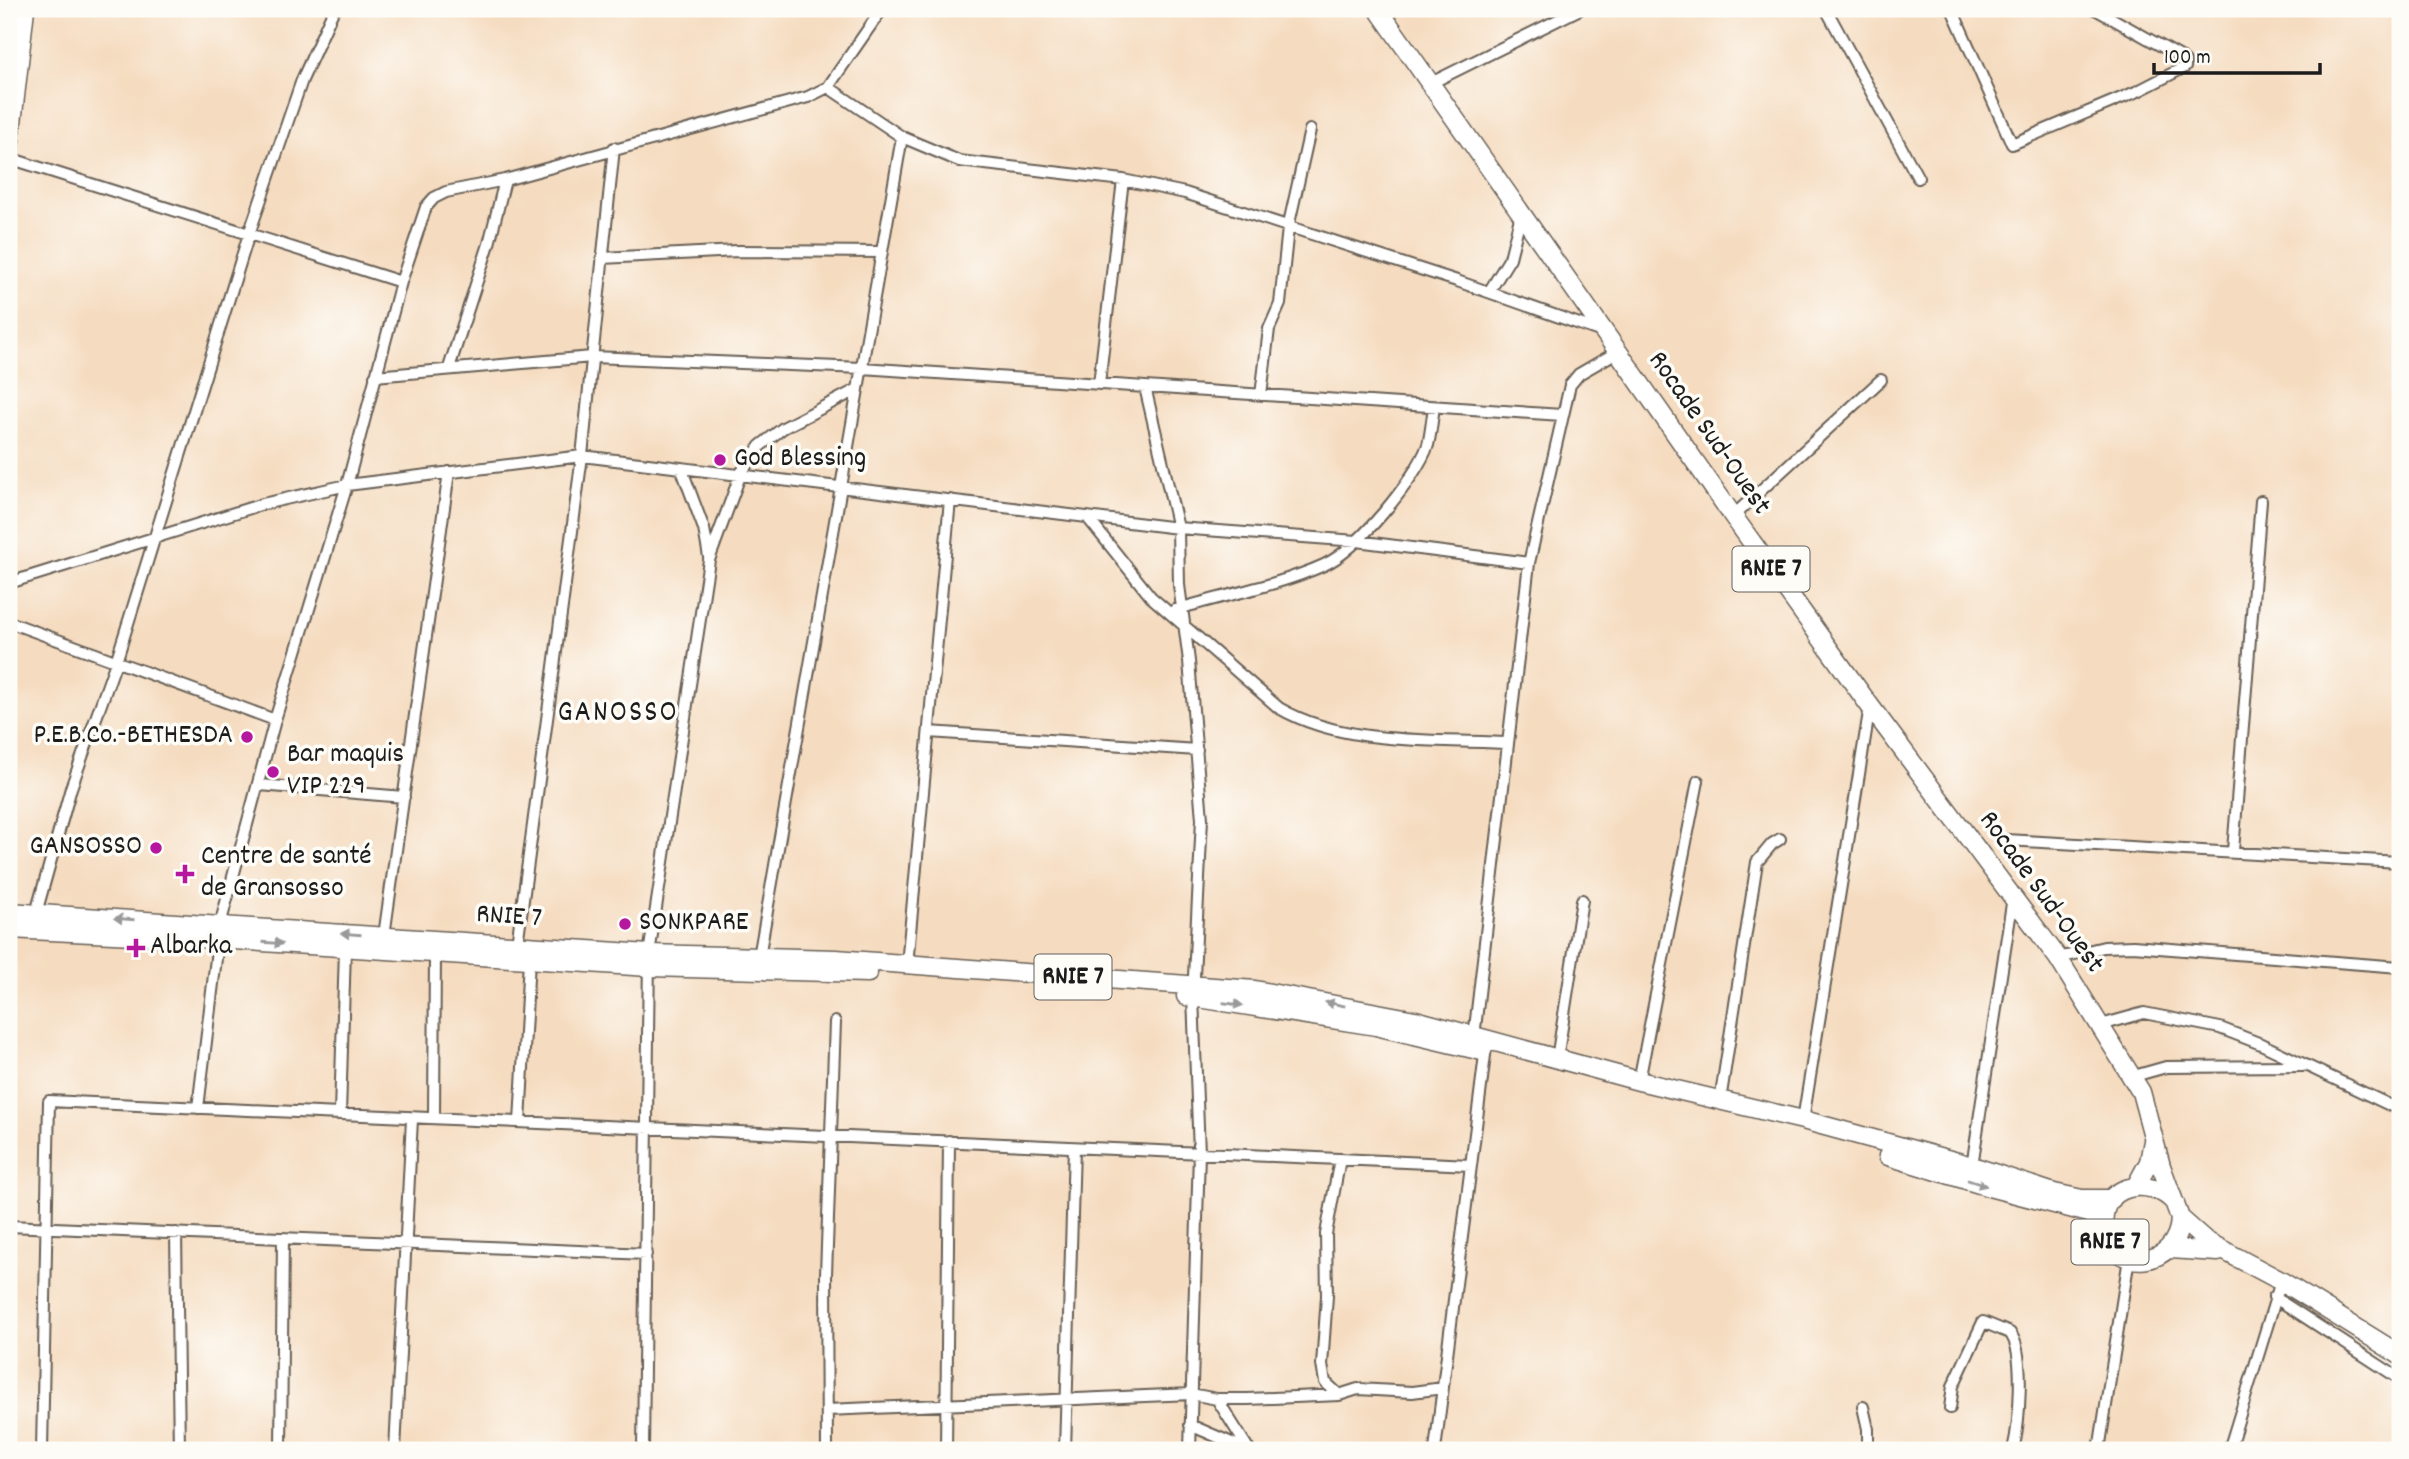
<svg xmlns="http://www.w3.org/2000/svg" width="2409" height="1459" font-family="Dekko,sans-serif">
<rect width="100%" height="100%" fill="#fdfcf7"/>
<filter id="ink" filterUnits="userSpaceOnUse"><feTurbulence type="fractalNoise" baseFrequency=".0143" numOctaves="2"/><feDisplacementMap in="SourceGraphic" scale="14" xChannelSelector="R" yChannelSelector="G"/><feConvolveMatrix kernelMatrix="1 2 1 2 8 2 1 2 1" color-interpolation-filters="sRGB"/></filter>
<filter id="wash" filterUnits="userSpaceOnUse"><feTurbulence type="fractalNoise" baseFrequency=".00686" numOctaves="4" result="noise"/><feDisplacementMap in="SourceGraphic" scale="28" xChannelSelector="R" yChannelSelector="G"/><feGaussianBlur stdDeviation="1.57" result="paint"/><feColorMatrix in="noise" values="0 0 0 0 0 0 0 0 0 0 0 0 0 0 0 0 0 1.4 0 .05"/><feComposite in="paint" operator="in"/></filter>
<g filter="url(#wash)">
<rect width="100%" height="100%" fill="#f5dbbf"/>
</g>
<g filter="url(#ink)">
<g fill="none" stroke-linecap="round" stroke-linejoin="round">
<!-- street casing -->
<g stroke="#685f55" stroke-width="14">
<path id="street" d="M1826,9L1918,178
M1952,9L2012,144L2138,91L2185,67V62L2179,56L2095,9
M1429,84L1580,9
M828,87L902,137L959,161L1123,180L1185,193L1457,281L1602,332
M9,162V158L401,282
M602,258L737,251L882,252
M1489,292L1510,258L1521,214
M449,368L489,244L505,180
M375,376L592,357L862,368L1562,415
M1099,384L1123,180
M1145,387L1178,528L1179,585L1189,661L1202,819L1193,996L1199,1153L1190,1450
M1261,395L1269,329L1280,304L1288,228L1310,130
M682,470L704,529L709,557
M1733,516L1881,380
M1087,517L1151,597L1279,708C1344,746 1434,739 1507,743
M9,583L263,504L347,485L582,456L1178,528L1357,541L1529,563
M1175,610C1224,595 1277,586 1324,565C1357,550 1416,479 1428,445C1431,433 1432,419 1434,407
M9,622L275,720
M929,732L1197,750
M260,785L404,797
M2006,840L2400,862
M2233,851L2261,501
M36,913L71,788L116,662L249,234L302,80L334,9
M384,936L449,472
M517,945L582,456L614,148
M759,957L902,137
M2058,958L2104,947L2133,946L2400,967
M907,965L950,500
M2101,1025L2144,1013L2220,1028L2261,1044L2400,1110
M1474,1037L1529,563L1570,385L1579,374L1617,352
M1557,1059L1582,900
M2134,1076L2166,1067L2303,1066
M1639,1081L1698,781
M1720,1101L1757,862L1772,844L1780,839
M198,1108L220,925L275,720L347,485L401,282L426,207L434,198L446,192L505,180L808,97L828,87L882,9
M340,1114L345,949
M434,1118L435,952
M1803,1120L1870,706
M520,1122L529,960
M1972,1166L2013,897
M9,1226L646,1254
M176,1233L179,1450
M2274,1297L2400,1379
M1339,1395L1325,1382L1322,1365L1327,1296L1326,1234L1340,1159
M1217,1399L1249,1450
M1863,1407L1868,1429V1450
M1950,1408L1953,1386L1983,1322L2010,1333C2026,1352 2019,1426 2013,1450
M827,1410L1191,1394L1217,1399H1248L1339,1395L1358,1389L1412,1392L1443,1388
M1190,1425L1248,1450
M179,1448L204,1450
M42,1450L49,1101L1471,1165
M281,1450L283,1238
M395,1450L412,1119
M643,1450L649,954L709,560L741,473L760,446L783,428L858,389
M827,1450L826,1274L835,1022
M946,1450L949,1141
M1065,1450L1074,1148
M1435,1450L1486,1047
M2099,1450L2129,1258
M2229,1450L2281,1281"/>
</g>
<!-- secondary casing -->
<g stroke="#685f55" stroke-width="19">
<path id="secondary" d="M9,158L26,9"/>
</g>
<!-- primary casing -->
<g stroke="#685f55" stroke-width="21">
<path id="primary" d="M1378,9L1733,516L1870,706L2058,958L2141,1092L2161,1166L2180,1218C2179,1269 2111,1275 2104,1227C2098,1185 2150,1174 2175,1203
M9,912L649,954L836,959L1255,990L1415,1020L1639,1081L1803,1120L1972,1166L2054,1193L2082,1199H2112
M9,929L217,939L649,967L868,973
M1186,996L1376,1026L1482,1051
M1888,1156L1989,1187L2089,1213L2104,1228
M2136,1186L2149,1162L2153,1141
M2180,1218L2206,1241L2281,1281L2400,1355
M2170,1249L2218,1252"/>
</g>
<!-- street -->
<use href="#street" stroke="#fff" stroke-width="10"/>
<!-- secondary -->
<use href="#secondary" stroke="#fff" stroke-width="16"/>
<!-- primary -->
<use href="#primary" stroke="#fff" stroke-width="18"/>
</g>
<!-- one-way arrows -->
<defs><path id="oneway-solid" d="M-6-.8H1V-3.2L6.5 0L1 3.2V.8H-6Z" transform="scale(1.75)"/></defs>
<g fill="#999">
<use href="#oneway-solid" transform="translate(124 919) rotate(-176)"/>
<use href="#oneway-solid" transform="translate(351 934) rotate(-176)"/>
<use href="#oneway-solid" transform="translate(273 943) rotate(4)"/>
<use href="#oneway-solid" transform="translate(1233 1004) rotate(8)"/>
<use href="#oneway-solid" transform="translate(1335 1004) rotate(-169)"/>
<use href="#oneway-solid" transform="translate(1977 1183) rotate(18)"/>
</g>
</g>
<!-- markers -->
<g fill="#b5179e" stroke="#fdfcf7" stroke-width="2.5">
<circle cx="720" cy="460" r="7"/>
<circle cx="247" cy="737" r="7"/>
<circle cx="273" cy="772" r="7"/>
<circle cx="156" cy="848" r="7"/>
<path d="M181.5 863.5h7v7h7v7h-7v7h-7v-7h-7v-7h7z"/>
<circle cx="625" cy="924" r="7"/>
<path d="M132.5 937.5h7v7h7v7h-7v7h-7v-7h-7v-7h7z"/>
</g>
<g text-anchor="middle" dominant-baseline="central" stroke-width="7" stroke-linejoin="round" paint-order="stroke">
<!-- shield labels -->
<g fill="#fdfcf7" stroke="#605f5e" stroke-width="2">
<rect x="1732.5" y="546.5" width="77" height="45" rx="5"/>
<rect x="1034.5" y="954.5" width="77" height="45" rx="5"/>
<rect x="2071.5" y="1219.5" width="77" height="45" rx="5"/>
</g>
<g font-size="26" font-weight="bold" fill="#1c1c1c">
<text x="1771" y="569">RNIE 7</text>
<text x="1073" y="977">RNIE 7</text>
<text x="2110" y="1242">RNIE 7</text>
</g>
<!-- street labels -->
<g font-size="28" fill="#1c1c1c" stroke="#fdfcf7">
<text transform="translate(1708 434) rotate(55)">Rocade Sud-Ouest</text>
<text transform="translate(2040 893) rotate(54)">Rocade Sud-Ouest</text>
<text transform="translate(509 918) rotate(4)">RNIE 7</text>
</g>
<!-- poi labels -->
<g font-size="28" fill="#1c1c1c" stroke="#fdfcf7" text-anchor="start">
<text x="734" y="460">God Blessing</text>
<text x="233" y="737" text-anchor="end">P.E.B.Co.-BETHESDA</text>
<text x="287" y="756">Bar maquis<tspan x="287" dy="32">VIP 229</tspan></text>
<text x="142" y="848" text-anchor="end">GANSOSSO</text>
<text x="201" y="858">Centre de santé<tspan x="201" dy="32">de Gransosso</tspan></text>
<text x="639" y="924">SONKPARE</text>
<text x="150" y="948">Albarka</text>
</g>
<!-- neighbourhood labels -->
<g font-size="30" letter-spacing="2" fill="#1c1c1c" stroke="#fdfcf7">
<text x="618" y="714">GANOSSO</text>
</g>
</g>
<!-- margin -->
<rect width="2409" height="1459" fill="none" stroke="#fdfcf7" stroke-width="35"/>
<!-- scale -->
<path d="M2154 63v10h166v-10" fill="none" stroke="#1c1c1c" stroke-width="3.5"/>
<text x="2164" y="63" font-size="21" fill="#1c1c1c" stroke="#fdfcf7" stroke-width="5" paint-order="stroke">100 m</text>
</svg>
